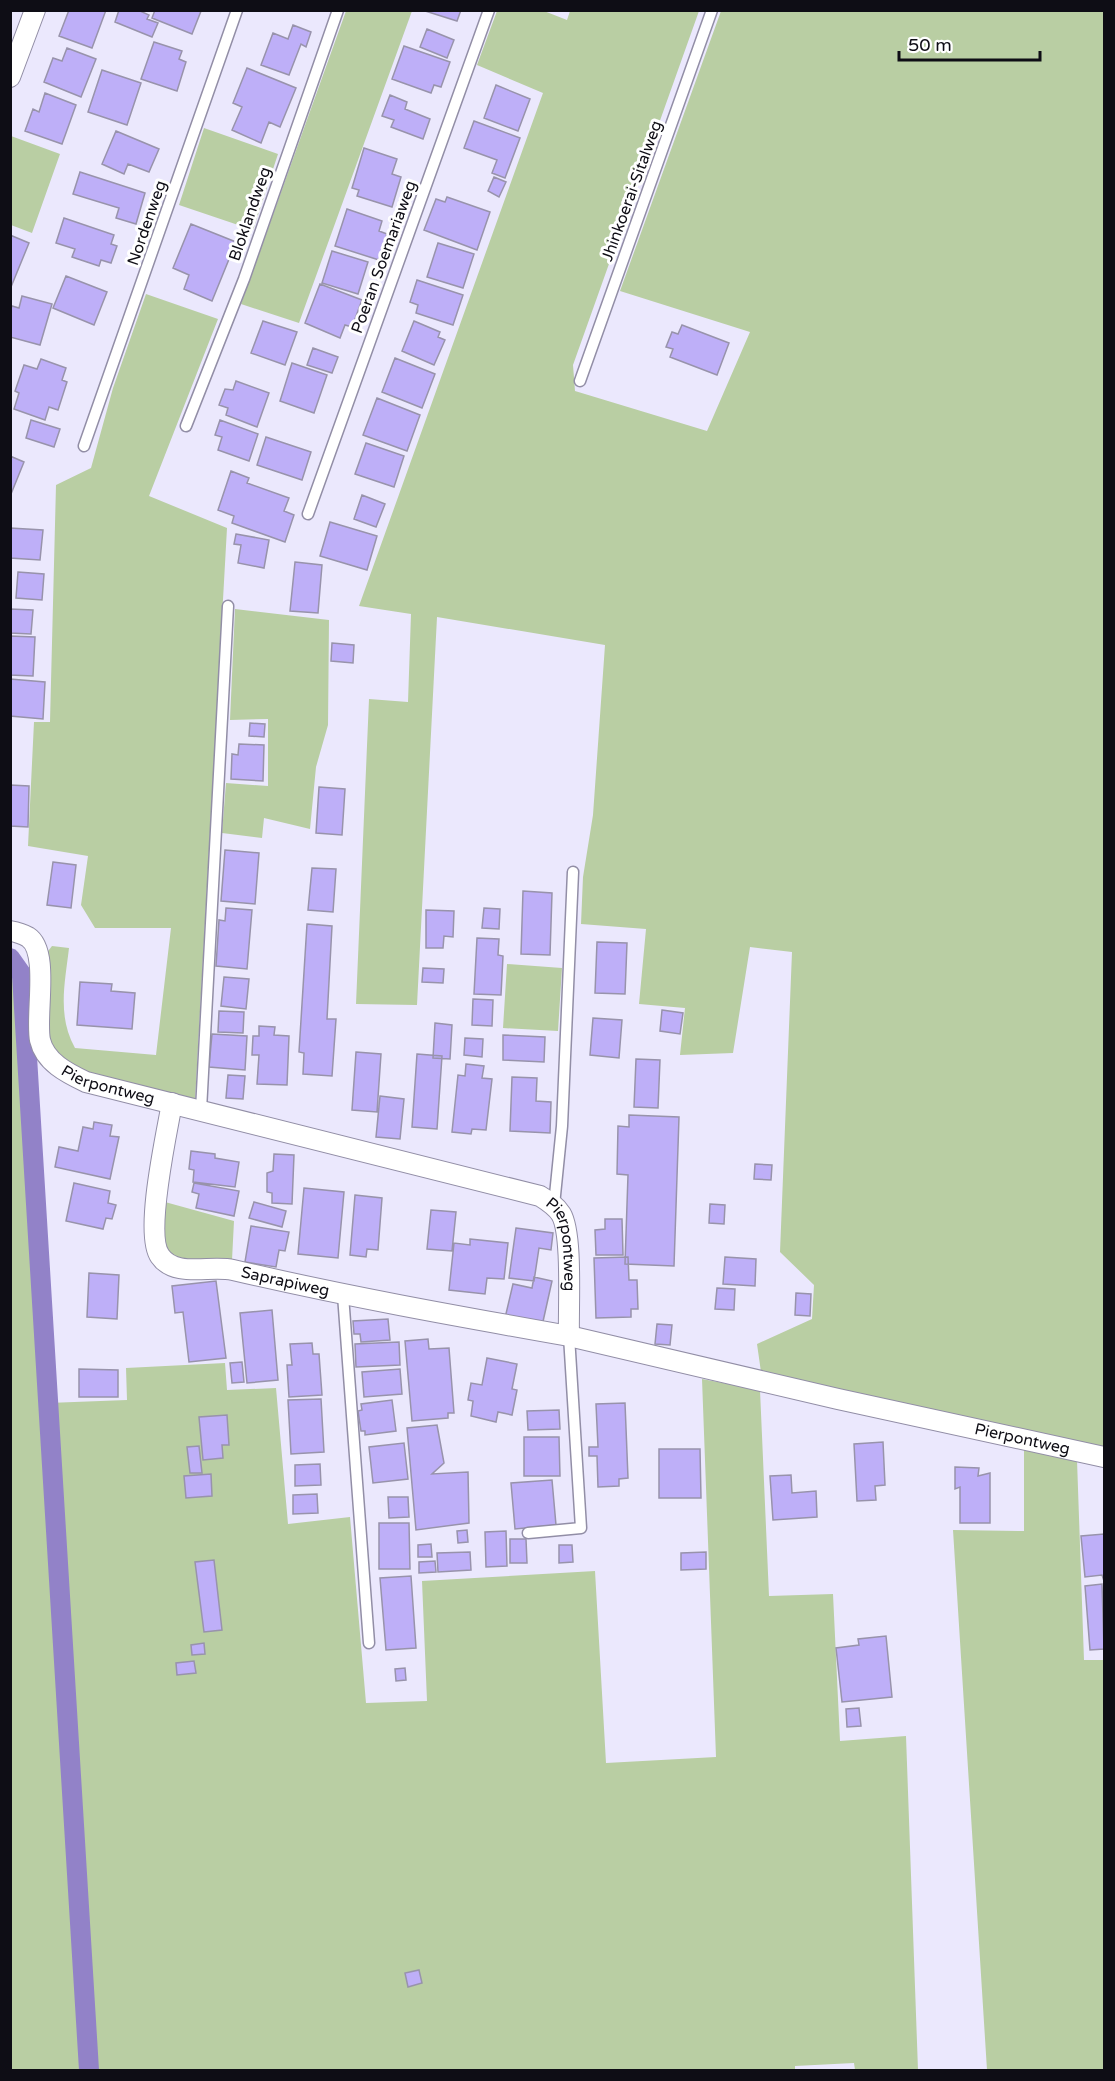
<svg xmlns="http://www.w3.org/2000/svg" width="1115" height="2081" font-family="'Varela Round',sans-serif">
<rect width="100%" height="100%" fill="#ebe8fd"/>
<!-- green -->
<path fill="#b9cea3" d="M346,11H412L299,323L241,304Z
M497,11H544L567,20L570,11H699L573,365L575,391L707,431L750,332L620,291L721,11H1104V1449L761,1372L757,1344L812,1319L814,1285L780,1252L792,952L750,947L733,1053L680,1055L685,1008L639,1004L646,929L581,924L583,877L593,815L605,645L437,617L417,1005L356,1004L369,699L408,702L411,614L359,606L543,93L477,65Z
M204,128L278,154L253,230L179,205Z
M11,136L60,154L32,233L11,225Z
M146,294L218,319L149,496L227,528L195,1101C158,1093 60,1084 49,1043C44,1024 46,977 45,955L52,946L69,948C65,983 57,1016 75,1048L156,1055L171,928H95L81,905L88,856L28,846L34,722H50L56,485L91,468L113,388Z
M235,609L329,620L328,725L316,767L310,829L264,818L262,838L222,833L226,783L268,786V719L230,720Z
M10,958L22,975L48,1403L127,1400L126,1368L225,1363L227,1390L276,1388L288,1524L350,1517L366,1703L427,1701L422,1581L595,1571L606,1763L716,1757L702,1379L760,1390L769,1596L833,1594L840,1741L906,1736L918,2070H855L854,2063L795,2066V2070H11Z
M507,964L562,968L558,1031L503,1028Z
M165,1202L234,1221L232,1260L174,1259L163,1248Z
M1024,1447L1077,1460L1084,1660H1104V2070H987L953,1530L1024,1531Z"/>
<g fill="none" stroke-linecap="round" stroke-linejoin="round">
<!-- canal -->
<path stroke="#9282c8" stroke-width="20" d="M10,958L22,975L89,2070"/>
</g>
<!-- building -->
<path fill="#beaff8" stroke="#9893ab" stroke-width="1.5" d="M69,10H106L92,48L59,36Z
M119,10H138L149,15L147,19L158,23L152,37L115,22Z
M155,10H199L201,11L192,34L152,18Z
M422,10H461L457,21Z
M293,25L311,32L306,47L301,44L289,75L261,65L273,33L288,39Z
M427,29L454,40L447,58L420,47Z
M154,42L182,51L179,59L186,62L177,91L141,79Z
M404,46L450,62L441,87L434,85L431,93L392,79Z
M67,48L96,59L81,97L44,82L53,58L62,61Z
M247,68L296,88L280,127L269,122L261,143L232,130L242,107L233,103Z
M102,70L141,83L127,125L88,112Z
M496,85L530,99L518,131L484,118Z
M45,93L76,105L62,144L25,131L33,109L39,112Z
M390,95L407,102L405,109L430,119L423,139L391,127L394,120L382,116Z
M474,121L520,138L505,178L492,173L497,160L464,148Z
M116,131L159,149L149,172L128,164L124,174L102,164Z
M364,148L397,159L392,174L401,177L392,207L357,196L359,190L352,188Z
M80,172L145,193L136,224L116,218L119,208L73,194Z
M494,177L506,182L499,197L488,191Z
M447,197L490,212L477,250L424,230L436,199L445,202Z
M347,209L382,221L379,231L387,234L379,260L335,246Z
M64,218L114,235L111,244L117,246L111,263L101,260L99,266L72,257L75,249L56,243Z
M191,224L236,242L212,301L184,289L189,275L173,268Z
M10,235L29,243L11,287L10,286Z
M438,243L474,254L463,288L427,277Z
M332,251L368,262L358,294L322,283Z
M66,276L107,292L94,325L53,308Z
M417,280L463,295L453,325L416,313L418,305L410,302Z
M320,284L362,300L352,327L345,325L340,338L305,323Z
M22,296L52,304L40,345L10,337V311L12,306L19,308Z
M263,321L297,332L285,365L251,353Z
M414,321L440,332L438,337L445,340L434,365L402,351Z
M682,325L729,343L717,375L670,357L673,349L666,347L672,332L678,334Z
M313,348L338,357L332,373L307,365Z
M395,358L435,374L422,408L382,392Z
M41,359L66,368L62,380L67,382L58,410L49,407L45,420L14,409L19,393L15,391L24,365L37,369Z
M292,363L327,375L314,413L280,401Z
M236,381L269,393L257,427L226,415L228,408L219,405L225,389L233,390Z
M377,398L420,415L407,451L363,435Z
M31,420L60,429L54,447L26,438Z
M220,420L258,434L249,461L218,450L222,437L215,435Z
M266,437L311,452L302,480L257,465Z
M366,443L404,456L394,487L355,474Z
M10,456L24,462L11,494H10Z
M231,471L249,478L247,483L289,498L284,511L294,515L285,542L232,523L234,516L218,510Z
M362,495L385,504L376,527L354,519Z
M330,522L377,536L367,570L320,556Z
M10,528L43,530L40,560L10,558Z
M236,534L269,540L264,568L238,563L241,545L234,544Z
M295,562L322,565L318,613L290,611Z
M18,572L44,574L42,600L16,598Z
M10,609L33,610L31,634L10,633Z
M10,636L35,637L33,676L10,675Z
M332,643L354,645L353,663L331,661Z
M10,679L45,682L43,719L10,716Z
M250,723L265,724L264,737L249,736Z
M239,744L264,745L263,781L231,779L232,754L238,755Z
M10,785L29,786L28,827L10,826Z
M319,787L345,789L342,835L316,833Z
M225,850L259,853L255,904L221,901Z
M53,862L76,865L71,908L47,905Z
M312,868L336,869L333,912L308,910Z
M523,891L552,893L550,955L521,954Z
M226,908L252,910L247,969L216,966L219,920L225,921Z
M484,908L500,909L499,929L482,928Z
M426,910L454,911L453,937L444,936L443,948H426Z
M307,924L332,926L327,1019H336L332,1076L303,1074L304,1053L299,1052Z
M477,938L499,939L498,955L503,956L501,995L474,994Z
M597,942L627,943L625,994L595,993Z
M423,968L444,969L443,983L422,982Z
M224,977L249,979L246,1009L221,1006Z
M80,982L112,984L111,991L135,993L132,1029L77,1025Z
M473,999L493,1000L492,1026L472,1025Z
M662,1010L683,1013L680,1034L660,1031Z
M219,1011L244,1012L243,1033L218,1032Z
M593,1018L622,1020L619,1058L590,1055Z
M435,1023L452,1025L450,1059L433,1058Z
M259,1026L275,1027L274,1035L289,1036L287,1085L257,1084L259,1055H252L253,1036H259Z
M212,1034L247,1036L245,1070L209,1067Z
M503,1035L545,1037L544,1062L503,1060Z
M465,1038L483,1039L482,1057L464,1055Z
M356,1052L381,1054L377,1112L352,1110Z
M417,1054L442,1056L437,1129L412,1127Z
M636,1059L660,1060L658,1108L634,1107Z
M466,1064L484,1066L482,1078L492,1079L486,1130L472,1129L471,1134L452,1132L458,1075L465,1076Z
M228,1075L245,1076L243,1099L226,1098Z
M512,1077L537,1078L536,1101L551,1102L550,1133L510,1131Z
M380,1096L404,1099L400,1139L376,1137Z
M629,1115L679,1117L674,1266L625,1264L628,1175L617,1174L618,1126L629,1127Z
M94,1122L112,1125L110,1136L119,1137L110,1179L55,1167L59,1147L78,1151L83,1127L93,1129Z
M191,1151L215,1154V1158L239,1162L235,1187L193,1182L194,1170L189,1169Z
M274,1154L294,1155L292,1204L272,1203V1193L267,1192V1173L273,1171Z
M755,1164L772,1165L771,1180L754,1179Z
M74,1183L110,1191L108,1203L116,1205L112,1219L106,1218L103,1229L66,1221Z
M194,1183L239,1191L234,1216L196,1208L199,1194L192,1192Z
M304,1188L344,1192L338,1258L298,1254Z
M355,1195L382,1198L378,1250L367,1249L366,1257L350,1255Z
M254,1202L286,1211L282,1227L249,1218Z
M710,1204L725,1205L724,1224L709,1223Z
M431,1210L456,1212L452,1251L427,1249Z
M605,1219H622L623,1255H596L595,1230L605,1229Z
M251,1226L289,1232L285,1251L279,1250L276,1267L245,1262Z
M516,1228L553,1233L551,1250L539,1248L534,1281L509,1278Z
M470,1239L508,1243L504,1279L487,1278L485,1294L449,1290L454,1243L470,1245Z
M628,1257L629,1280H637L638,1309H631V1317L596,1318L594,1258Z
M725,1257L756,1259L755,1286L723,1284Z
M89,1273L119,1275L117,1319L87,1317Z
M534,1277L552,1281L542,1326L505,1318L513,1284L532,1288Z
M216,1281L226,1358L189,1362L183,1312L175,1313L172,1286Z
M717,1288L735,1289L734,1310L715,1309Z
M796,1293L811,1294L810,1316L795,1315Z
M272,1310L278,1380L247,1383L240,1313Z
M388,1319L390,1340L361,1342L360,1334H354L353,1321Z
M657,1324L672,1325L670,1345L655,1344Z
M428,1339L429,1349L449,1348L454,1413H448V1418L412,1421L405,1341Z
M399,1342L400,1365L356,1367L355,1344Z
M312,1343L313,1354H319L322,1395L289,1397L287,1365H292L290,1344Z
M487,1358L517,1364L512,1389L517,1390L512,1415L498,1412L496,1422L471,1416L473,1401L468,1400L471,1383L482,1385Z
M242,1362L244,1382L232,1383L230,1363Z
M79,1369L118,1370V1397H79Z
M400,1369L402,1394L364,1397L362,1372Z
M321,1399L324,1452L291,1454L288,1400Z
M392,1400L396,1431L365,1435V1431H361L358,1411L362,1410L361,1404Z
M625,1403L628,1478L619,1479V1486L598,1487L597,1456H589V1447H598L596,1404Z
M559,1410L560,1429L528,1430L527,1411Z
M227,1415L229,1445H222L223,1458L203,1460L199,1417Z
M437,1425L444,1463L432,1474L468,1472L469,1523L416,1530L407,1428Z
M524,1437H559L560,1476H524Z
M883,1442L885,1485L875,1486L876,1500L857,1501L854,1444Z
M404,1443L408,1479L373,1483L369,1447Z
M199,1446L202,1473H190L187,1447Z
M659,1449H700L701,1498H659Z
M320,1464L321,1485L295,1486V1465Z
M955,1467L979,1468L978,1476L990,1473V1523H960V1487L955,1489Z
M211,1474L212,1496L186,1498L184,1476Z
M791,1475L792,1493L816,1491L817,1517L773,1520L770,1476Z
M552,1480L556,1525L515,1529L511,1483Z
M317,1494L318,1513L293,1514V1495Z
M388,1497H408L409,1517L389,1518Z
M379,1523H409L410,1569H379Z
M467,1530L468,1542L458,1543L457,1531Z
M506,1531L507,1566L486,1567L485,1532Z
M1104,1534V1581L1102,1575L1085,1577L1081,1536Z
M510,1539H526L527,1563H510Z
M431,1544L432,1557H418V1545Z
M559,1545H572L573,1562L559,1563Z
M470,1552L471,1570L438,1572L437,1553Z
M706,1552V1569L681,1570V1553Z
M214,1560L222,1630L204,1632L195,1562Z
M435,1561L436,1572L419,1573V1562Z
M411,1576L416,1648L386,1650L380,1578Z
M1102,1584L1104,1649L1090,1650L1085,1586Z
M886,1636L892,1697L842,1702L836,1648L859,1645L858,1639Z
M204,1643L205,1654L192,1655L191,1645Z
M194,1661L196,1673L177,1675L176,1663Z
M405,1668L406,1680L396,1681L395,1669Z
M859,1708L861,1726L847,1727L846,1709Z
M419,1970L422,1983L408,1987L405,1973Z"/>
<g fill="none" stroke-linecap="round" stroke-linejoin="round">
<!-- lane casing -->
<g stroke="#928ea6" stroke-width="13">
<path id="lane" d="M580,381L712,10
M186,426L244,279L338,10
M84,446L237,10
M308,514L489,10
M201,1110L228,606
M554,1205L562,1126L573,872
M343,1295L369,1643
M528,1533L581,1528L569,1336"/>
</g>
<!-- street casing -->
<g stroke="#928ea6" stroke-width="22">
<g id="street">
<path d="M10,77L35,10"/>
<path id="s1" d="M10,931C16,932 23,934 28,937C50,951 35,1016 40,1040C45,1062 67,1073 86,1082L540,1196C548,1201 556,1206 561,1214C573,1234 568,1310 569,1336L838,1399L1104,1457"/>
<path id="s2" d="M172,1103C167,1132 144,1234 160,1256C175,1278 210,1265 233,1270C344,1296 456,1316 569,1336"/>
</g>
</g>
<!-- lane -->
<use href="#lane" stroke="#fff" stroke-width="10"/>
<!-- street -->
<use href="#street" stroke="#fff" stroke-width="20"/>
</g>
<g text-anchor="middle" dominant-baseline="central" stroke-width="6" stroke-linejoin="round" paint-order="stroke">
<!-- street labels -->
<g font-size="16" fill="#0e0d15" stroke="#fff">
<text transform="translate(632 191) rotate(-70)">Jhinkoerai-Sitalweg</text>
<text transform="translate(250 214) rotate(-71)">Bloklandweg</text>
<text transform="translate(147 223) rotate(-71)">Nordenweg</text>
<text transform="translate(384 257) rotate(-70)">Poeran Soemariaweg</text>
<text stroke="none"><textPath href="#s1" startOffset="212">Pierpontweg</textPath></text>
<text stroke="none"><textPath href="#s1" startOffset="716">Pierpontweg</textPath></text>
<text stroke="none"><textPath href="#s2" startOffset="286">Saprapiweg</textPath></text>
<text stroke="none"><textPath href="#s1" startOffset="1274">Pierpontweg</textPath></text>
</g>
</g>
<!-- border -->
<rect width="1115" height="2081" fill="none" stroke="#0e0d15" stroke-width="24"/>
<!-- scale -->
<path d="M899 51v9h141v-9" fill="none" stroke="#0e0d15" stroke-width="3"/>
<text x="908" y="51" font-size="18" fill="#0e0d15" stroke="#ffffff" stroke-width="4.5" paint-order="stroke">50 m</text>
</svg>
